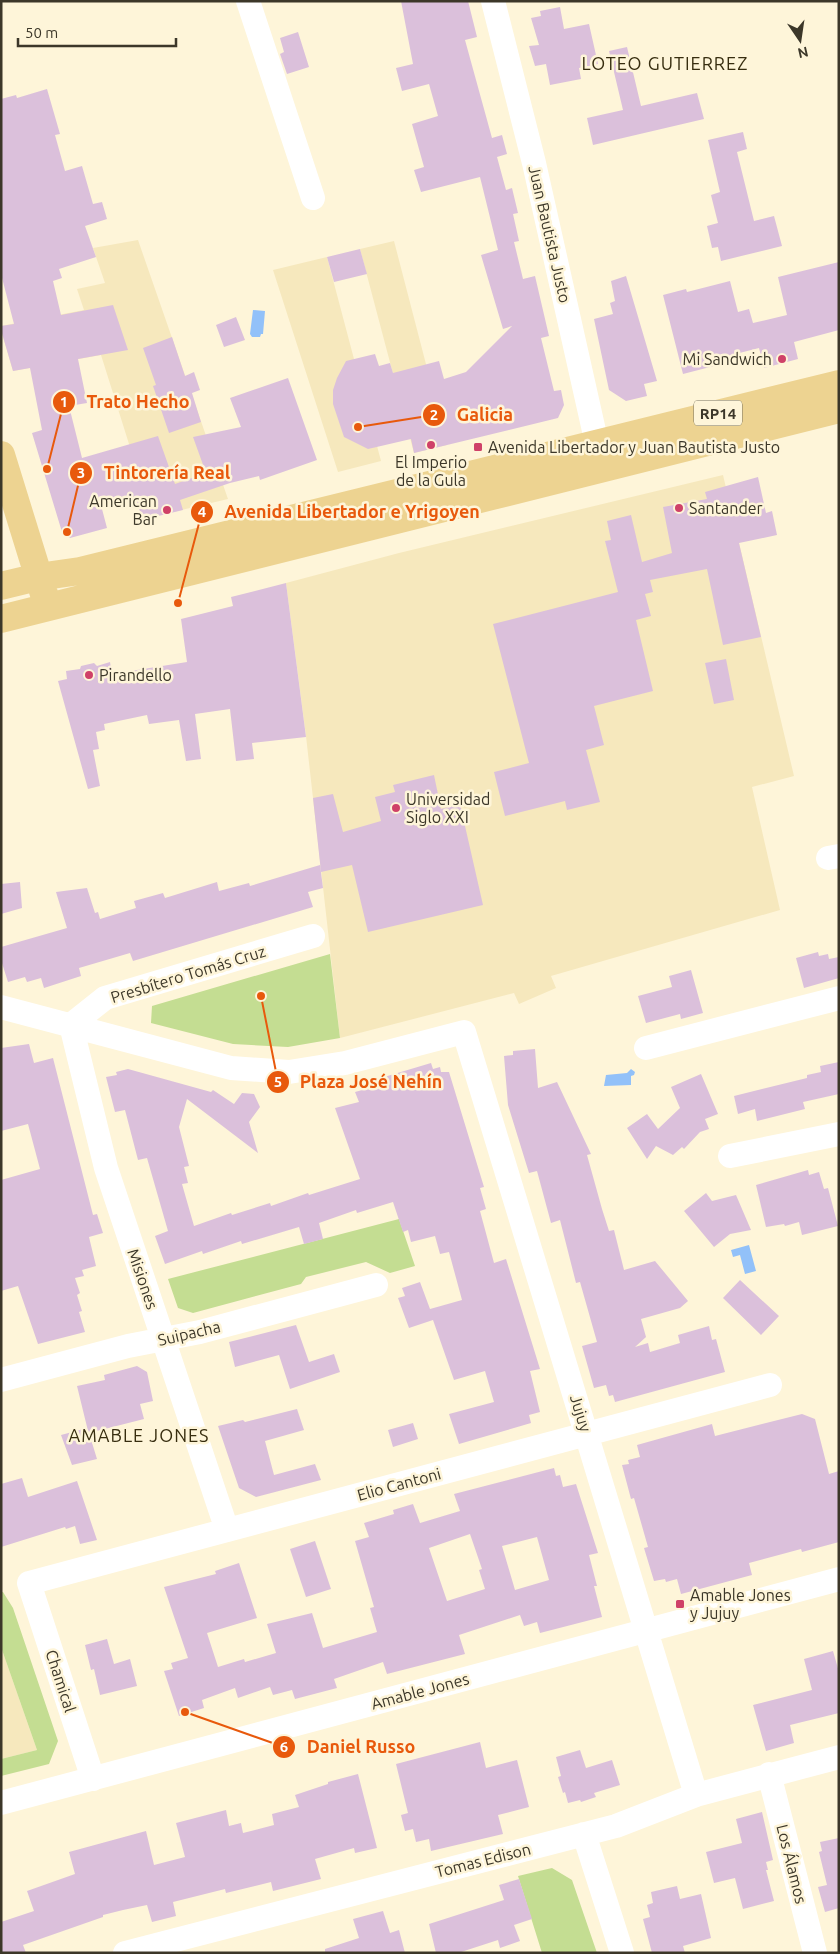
<svg xmlns="http://www.w3.org/2000/svg" width="840" height="1954" font-family="Ubuntu,sans-serif">
<rect width="100%" height="100%" fill="#fef5d9"/>
<!-- built -->
<path fill="#f6e8bd" d="M138,240L228,499L152,517L101,355L13,371L1,330V326L84,310L77,289L105,283L93,248Z
M394,241L447,445L414,453L360,249Z
M327,257L381,461L338,472L273,270Z
M723,475L794,776L752,787L780,910L551,976L556,988L519,1004L514,993L340,1038L306,736L286,583L399,553Z
M1,1647L37,1750L1,1759Z"/>
<!-- green -->
<path fill="#c4dd92" d="M330,954L340,1038L288,1047L233,1044L151,1023L152,1006Z
M399,1219L415,1266L390,1273L366,1262L306,1277L301,1284L193,1313L178,1308L168,1279Z
M1,1592H3L13,1608L58,1741L49,1764L1,1776V1759L37,1750L1,1647Z
M552,1868L572,1880L597,1953H542L518,1876Z"/>
<!-- water -->
<path fill="#92c1f9" d="M253,310L265,311L263,334H261L260,337H252L250,334Z
M631,1069L635,1072L634,1075L631,1076V1085L604,1086L606,1075L627,1073Z
M749,1245L756,1271L745,1274L740,1255L733,1257L731,1250Z"/>
<!-- building -->
<path fill="#dbc0db" fill-rule="evenodd" d="M401,1H468L477,37L465,40L492,138L502,135L507,154L497,157L506,190L512,188L518,213L513,214L519,241L514,242L523,279L535,276L549,336L541,338L554,391L561,390L564,405L558,418L414,453L411,439L368,449L344,437L333,404V390L337,378L346,361L375,354L379,366L390,363L393,373L439,361L444,379L466,372L512,326L503,329L481,255L498,250L480,177L421,192L414,170L424,167L412,124L438,116L429,84L402,91L396,68L413,64Z
M560,7L564,29L589,24L598,64L579,68L581,79L550,85L546,64L535,66L529,46L539,45L531,18L541,16L540,11Z
M298,32L309,67L287,74L280,54L284,52L280,38Z
M627,47L641,106L697,93L704,119L593,145L587,118L623,110L609,51Z
M47,89L60,134L55,135L65,171L82,166L93,204L102,202L107,219L85,226L96,257L59,269L62,278L53,281L61,315L113,305L128,350L78,359L87,403L69,406L82,458L158,436L175,484L206,473L193,437L241,427L230,398L288,378L317,460L260,480L259,476L230,483L180,500L183,510L142,520L137,501L102,509L107,528L70,538L62,532L32,433L42,430L30,368L13,371L1,330V326L14,324L1,274V99L16,95L17,98Z
M743,132L747,149L737,152L754,221L774,216L782,246L721,261L718,247L712,248L707,226L718,223L711,195L720,192L708,140Z
M360,249L367,274L334,282L327,257Z
M839,262V330L794,342L798,359L764,368L759,348L712,360L714,366L683,374L663,295L686,289L687,292L730,281L738,312L749,309L753,323L787,315L778,277Z
M626,276L657,381L644,384L647,396L626,401L609,390L594,319L613,314L610,303L615,301L611,281Z
M236,317L245,340L224,347L216,325Z
M172,337L185,376L194,372L200,390L192,393L201,422L169,433L153,386L156,385L143,348Z
M758,477L766,513L772,511L777,535L739,543L761,637L723,645L707,569L650,580L653,592L645,594L651,616L636,620L653,691L594,706L604,745L586,750L600,802L567,810L565,801L505,816L494,772L529,763L493,624L618,592L605,541L611,540L607,521L631,515L642,562L672,553L663,507L707,499L705,492Z
M286,583L306,737L252,743L254,759L236,761L230,709L195,714L201,759L186,761L179,720L149,724L147,715L104,724L105,730L96,732L99,749L93,750L100,786L88,789L58,681L67,679L66,671L80,669L81,666L94,663L97,666L110,662L112,674L187,662L181,619L233,606L231,597Z
M726,659L734,700L714,704L705,663Z
M434,775L441,809L460,804L483,905L368,932L352,865L321,872L313,798L333,794L343,832L381,821L375,797L395,792L393,785Z
M320,865L323,888L308,892L313,907L133,961L130,953L79,968L81,976L44,988L41,978L27,982L25,977L8,982L1,960V947L67,928L56,892L87,888L95,913L98,912L100,919L136,908L134,901L163,893L165,898L217,882L219,891L249,883L250,886Z
M20,882L22,908L1,914V884Z
M818,952L819,956L828,954L829,959L839,957V978L804,988L796,958Z
M691,970L703,1013L681,1019L680,1014L646,1023L638,996L672,987L669,976Z
M29,1044L34,1063L53,1058L93,1215L97,1214L103,1233L89,1237L96,1266L82,1270L84,1276L75,1278L80,1293L77,1295L82,1311L79,1312L85,1332L38,1344L18,1286L1,1291V1180L40,1169L28,1124L1,1131V1048Z
M535,1049L538,1088L557,1082L591,1154L587,1155L602,1209L609,1231L614,1230L624,1270L655,1261L688,1301L680,1308L641,1319L646,1337L635,1347L648,1343L650,1352L680,1343L678,1335L709,1326L712,1340L716,1339L725,1372L615,1402L613,1395L609,1396L606,1385L594,1388L582,1346L597,1342L580,1282L576,1283L560,1220L551,1223L537,1171L529,1173L508,1105L504,1056L513,1055V1051Z
M839,1062V1094L803,1102L805,1109L757,1121L755,1109L738,1114L734,1096L807,1078V1075L821,1072L820,1066Z
M431,1063L433,1069L440,1067L441,1072H449L484,1187L480,1188L486,1209L480,1211L494,1263L506,1259L540,1369L530,1371L540,1412L529,1415L531,1423L459,1444L449,1414L494,1402L485,1371L454,1380L433,1320L409,1328L398,1298L405,1296L402,1288L420,1282L430,1309L462,1300L449,1252L440,1254L435,1236L411,1242L408,1230L403,1232L393,1202L357,1213L356,1210L319,1223L323,1239L304,1244L299,1227L242,1244L241,1241L203,1254L202,1251L165,1264L155,1236L168,1231L147,1158L138,1160L125,1110L115,1112L106,1077L117,1075L116,1072L128,1069L211,1092L213,1090L234,1104L242,1093L254,1094L260,1107L249,1122L258,1153L187,1099L179,1127L189,1166L184,1167L188,1183L182,1184L194,1226L231,1213L232,1215L270,1203L271,1206L308,1193L309,1195L360,1179L335,1108L359,1102L355,1092L366,1089L364,1083Z
M701,1074L718,1114L705,1119L709,1129L700,1132L684,1149L682,1147L673,1155L656,1146L647,1159L627,1128L647,1114L658,1129L680,1108L671,1087Z
M808,1170L809,1175L819,1172L824,1189L828,1188L838,1226L802,1235L799,1222L785,1226L784,1224L766,1227L756,1185Z
M706,1193L712,1201L736,1195L751,1230L730,1234L714,1247L684,1211Z
M740,1280L779,1316L761,1335L723,1298Z
M296,1325L309,1362L334,1354L340,1372L290,1389L279,1355L235,1367L229,1342Z
M137,1366L147,1372L153,1401L140,1404L144,1419L89,1433L97,1459L72,1465L61,1435L87,1428L88,1431L77,1386L105,1380L104,1375Z
M297,1409L304,1430L265,1441L274,1475L315,1464L321,1480L256,1497L239,1488L218,1426L243,1420L245,1422Z
M802,1414L815,1419L829,1474L839,1471V1542L802,1552L801,1549L749,1563L752,1575L681,1594L677,1579L666,1582L665,1579L654,1581L644,1548L648,1547L634,1498L631,1499L622,1465L629,1464L628,1460L640,1457L637,1445L712,1424L715,1436Z
M413,1423L418,1439L393,1447L388,1430Z
M554,1468L556,1476L560,1475L563,1487L576,1484L598,1553L589,1555L597,1586H594L602,1617L540,1633L537,1622L524,1626L520,1615L459,1635L465,1654L387,1674L383,1662L334,1679L337,1688L295,1699L292,1690L273,1695L270,1687L238,1698L235,1688L202,1700L204,1708L179,1716L164,1671L173,1669L171,1663L188,1658L164,1587L216,1574L215,1571L239,1563L257,1618L207,1633L218,1667L244,1659L245,1662L276,1653L267,1624L312,1613L323,1648L377,1632L370,1608L374,1607L355,1541L369,1537L364,1523L394,1514L393,1510L413,1504L420,1523L460,1511L454,1494ZM470,1534L482,1569L479,1570L485,1589L447,1601L429,1548ZM537,1537L549,1580L515,1590L502,1546Z
M22,1478L28,1497L77,1481L97,1540L80,1544L75,1526L66,1529L65,1527L1,1547V1484Z
M315,1541L331,1589L306,1597L290,1549Z
M107,1639L114,1664L130,1659L137,1686L100,1695L94,1669L91,1670L85,1645Z
M833,1651L839,1672V1713L790,1725L794,1743L766,1751L753,1705L812,1690L804,1659Z
M480,1742L486,1768L517,1760L529,1807L498,1815L503,1834L431,1851L429,1839L416,1842L413,1829L405,1831L401,1815L408,1813L396,1764Z
M580,1750L586,1768L612,1760L620,1785L594,1793L596,1797L581,1802L580,1800L568,1803L565,1792L563,1793L558,1777L561,1776L556,1757Z
M358,1774L377,1848L355,1853L354,1848L315,1859L321,1879L273,1891L271,1882L226,1893L225,1889L173,1902L176,1916L152,1922L147,1905L123,1910L103,1915V1917L23,1945L26,1953H1V1922L34,1911L27,1891L75,1874L69,1852L146,1831L154,1865L185,1857L176,1823L226,1810L229,1826L241,1823L243,1833L274,1825L272,1814L299,1807L295,1795L328,1784V1782Z
M762,1812L773,1860L766,1862L768,1870H766L774,1901L743,1909L735,1878L714,1883L706,1852L742,1843L736,1819Z
M839,1838V1908L825,1912L818,1887L827,1885L819,1852L822,1851L820,1842Z
M519,1879L532,1919L514,1925L520,1941L500,1948L498,1940L458,1953H436L429,1924L504,1900L499,1885Z
M677,1886L680,1899L701,1894L711,1938L683,1946L685,1953H652L643,1919L650,1917L647,1905L653,1903L651,1892Z
M383,1911L390,1933L399,1930L405,1953H325V1949L359,1938L353,1919Z"/>
<g fill="none" stroke-linecap="round" stroke-linejoin="round">
<!-- minor -->
<path stroke="#fff" stroke-width="24" d="M248,1L313,198
M493,1L534,163L601,462
M828,858L839,856
M1,1007L231,1068L289,1072L345,1063L464,1032L696,1795
M646,1048L839,998
M730,1156L839,1134
M1,1380L128,1346L200,1332L376,1285
M227,1530L106,1168L71,1025L105,998L313,936
M769,1774L815,1953
M93,1779L29,1583L770,1385
M1,1803L839,1579
M584,1834L622,1953
M125,1953L616,1826L696,1795L839,1757"/>
<!-- major -->
<path stroke="#edd391" stroke-width="28" d="M1,455L44,594
M1,586L38,577L80,571L839,384
M1,619L839,409"/>
</g>
<!-- markers -->
<g fill="#cf4168" stroke="#fef5d9" stroke-width="2">
<circle cx="782" cy="359" r="5"/>
<circle cx="431" cy="445" r="5"/>
<rect x="473" y="442" width="10" height="10" rx="2.5"/>
<circle cx="679" cy="508" r="5"/>
<circle cx="167" cy="510" r="5"/>
<circle cx="89" cy="675" r="5"/>
<circle cx="396" cy="808" r="5"/>
<rect x="675" y="1599" width="10" height="10" rx="2.5"/>
</g>
<g text-anchor="middle" dominant-baseline="central" stroke-width="5" stroke-linejoin="round" paint-order="stroke">
<!-- shield labels -->
<rect fill="#fef5d9" stroke="#76705e" stroke-width="1" x="694" y="400.5" width="48" height="25" rx="4"/>
<g font-size="15" font-weight="bold" fill="#3c3729">
<text x="718" y="413">RP14</text>
</g>
<!-- street labels -->
<g font-size="16" fill="#3c3729" stroke="#fef5d9">
<text transform="translate(550 234) rotate(77)">Juan Bautista Justo</text>
<text transform="translate(188 974) rotate(-17)">Presbítero Tomás Cruz</text>
<text transform="translate(143 1279) rotate(71)">Misiones</text>
<text transform="translate(189 1333) rotate(-13)">Suipacha</text>
<text transform="translate(581 1413) rotate(73)">Jujuy</text>
<text transform="translate(399 1484) rotate(-15)">Elio Cantoni</text>
<text transform="translate(61 1681) rotate(72)">Chamical</text>
<text transform="translate(420 1691) rotate(-15)">Amable Jones</text>
<text transform="translate(483 1860) rotate(-14)">Tomas Edison</text>
<text transform="translate(792 1864) rotate(76)">Los Álamos</text>
</g>
<!-- poi labels -->
<g font-size="16" fill="#3c3729" stroke="#fef5d9" text-anchor="start">
<text x="772" y="359" text-anchor="end">Mi Sandwich</text>
<text x="488" y="447">Avenida Libertador y Juan Bautista Justo</text>
<text x="431" y="462" text-anchor="middle">El Imperio<tspan x="431" dy="18">de la Gula</tspan></text>
<text x="157" y="501" text-anchor="end">American<tspan x="157" dy="18">Bar</tspan></text>
<text x="689" y="508">Santander</text>
<text x="99" y="675">Pirandello</text>
<text x="406" y="799">Universidad<tspan x="406" dy="18">Siglo XXI</tspan></text>
<text x="690" y="1595">Amable Jones<tspan x="690" dy="18">y Jujuy</tspan></text>
</g>
<!-- neighbourhood labels -->
<g font-size="18" letter-spacing="1" fill="#372d0f" stroke="#fef5d9">
<text x="665" y="63">LOTEO GUTIERREZ</text>
<text x="139" y="1435">AMABLE JONES</text>
</g>
</g>
<!-- callouts -->
<path fill="none" stroke="#e8590c" stroke-width="2" d="M47 469L64 402M358 427L434 415M67 532L81 473M178 603L202 512M261 996L278 1082M185 1712L284 1747"/>
<g fill="#e8590c" stroke="#fef5d9" stroke-width="2">
<circle cx="47" cy="469" r="5"/>
<circle cx="358" cy="427" r="5"/>
<circle cx="67" cy="532" r="5"/>
<circle cx="178" cy="603" r="5"/>
<circle cx="261" cy="996" r="5"/>
<circle cx="185" cy="1712" r="5"/>
<circle cx="64" cy="402" r="12"/>
<circle cx="434" cy="415" r="12"/>
<circle cx="81" cy="473" r="12"/>
<circle cx="202" cy="512" r="12"/>
<circle cx="278" cy="1082" r="12"/>
<circle cx="284" cy="1747" r="12"/>
</g>
<g font-size="15" text-anchor="middle" font-weight="bold" fill="#fff">
<text x="64" y="407">1</text>
<text x="434" y="420">2</text>
<text x="81" y="478">3</text>
<text x="202" y="517">4</text>
<text x="278" y="1087">5</text>
<text x="284" y="1752">6</text>
</g>
<g font-size="18" text-anchor="middle" font-weight="bold" fill="#e8590c" stroke="#fef5d9" stroke-width="5" stroke-linejoin="round" paint-order="stroke">
<text x="138" y="408">Trato Hecho</text>
<text x="485" y="421">Galicia</text>
<text x="167" y="479">Tintorería Real</text>
<text x="352" y="518">Avenida Libertador e Yrigoyen</text>
<text x="371" y="1088">Plaza José Nehín</text>
<text x="361" y="1753">Daniel Russo</text>
</g>
<!-- border -->
<rect width="840" height="1954" fill="none" stroke="#3c3729" stroke-width="5"/>
<!-- north arrow -->
<g transform="translate(800 40) rotate(167)" stroke="#fef5d9" stroke-width="4" paint-order="stroke">
<path d="M0-4L9 19L0 12L-9 19Z" fill="#3c3729"/>
<text y="-8" font-size="14" font-weight="bold" text-anchor="middle" fill="#3c3729">N</text>
</g>
<!-- scale -->
<path d="M18 38v8h158v-8" fill="none" stroke="#3c3729" stroke-width="2.5"/>
<text x="25" y="38" font-size="15" fill="#3c3729" stroke="#fef5d9" stroke-width="4" paint-order="stroke">50 m</text>
</svg>
